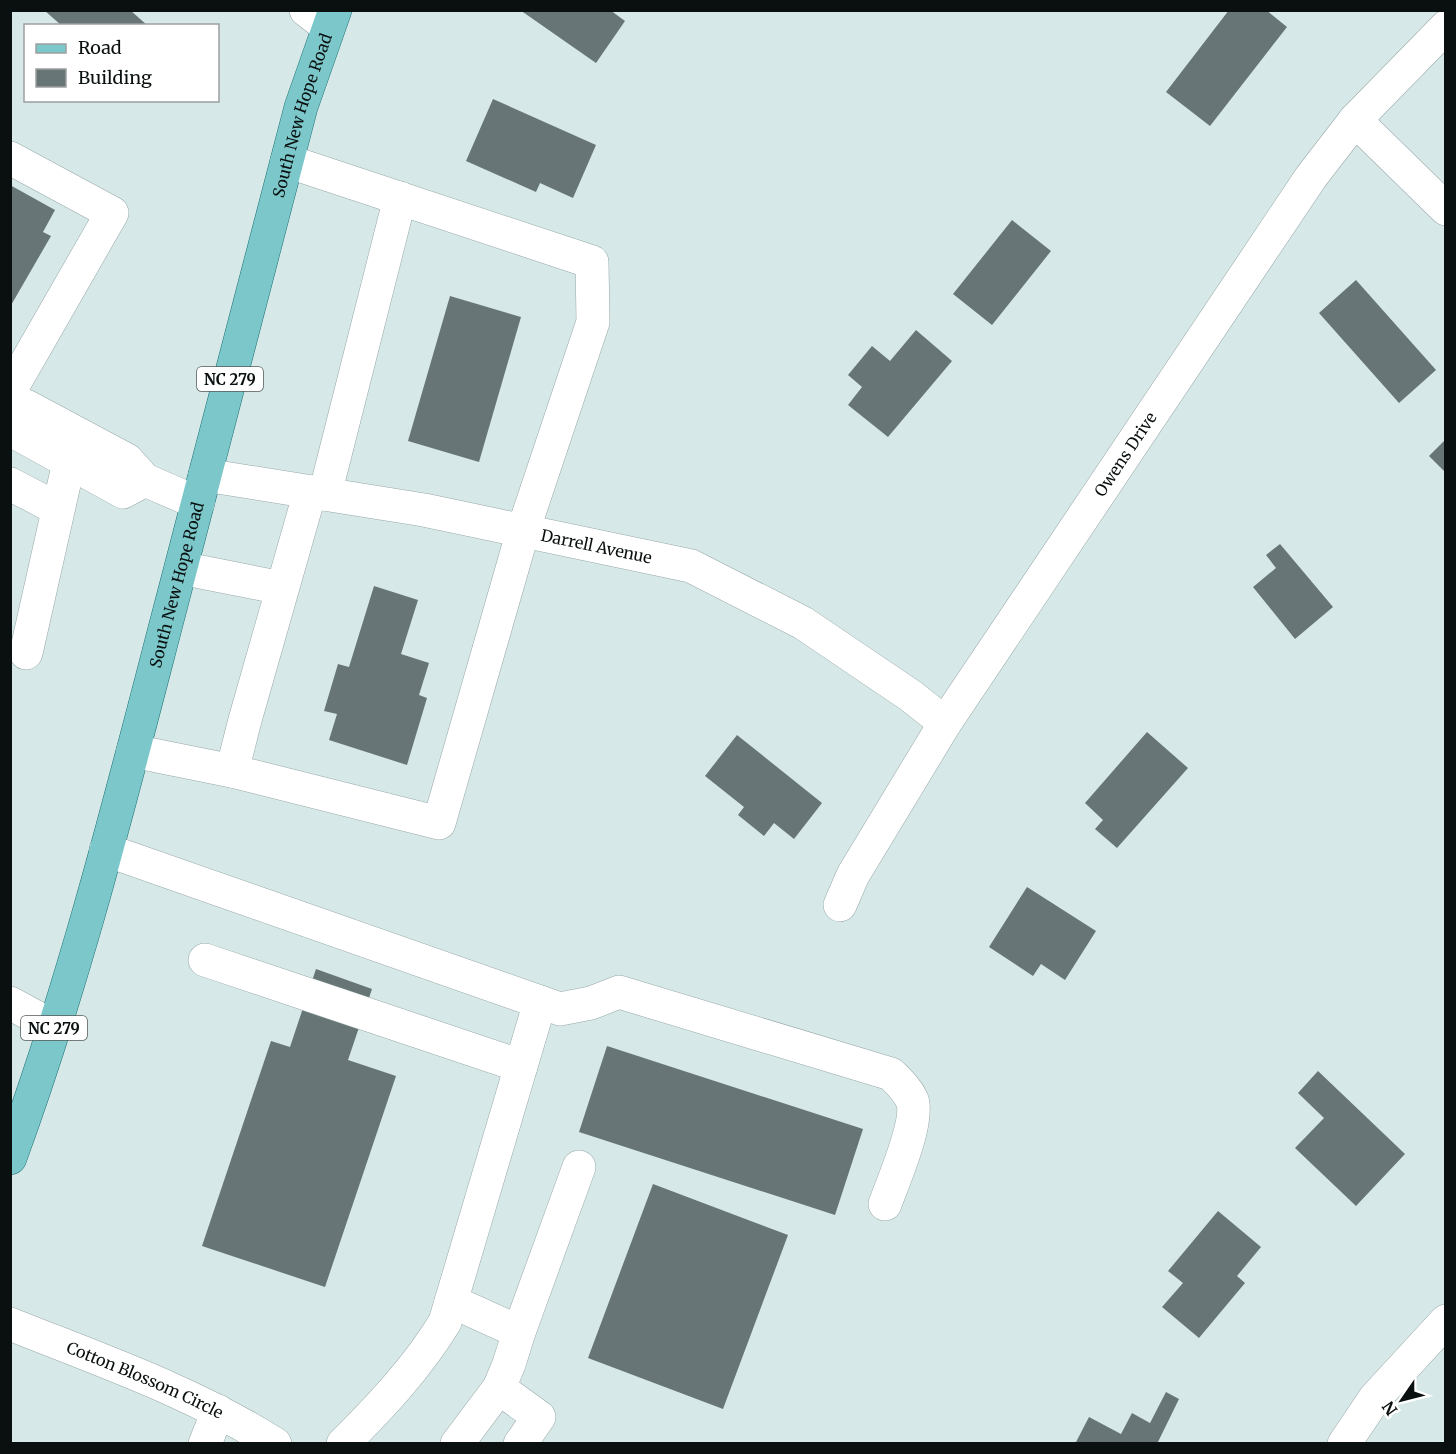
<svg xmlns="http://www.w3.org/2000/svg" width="1456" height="1454" font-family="Merriweather,serif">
<rect width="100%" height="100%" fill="#d7e8e8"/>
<!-- building -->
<path fill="#677576" d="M44,10H130L148,26H62Z
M520,10H610L625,21L596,63Z
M1229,10H1266L1287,27L1210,126L1166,92Z
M493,99L596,145L573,198L540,183L536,192L466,161Z
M10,185L55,210L43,232L51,236L10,307Z
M1012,220L1051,251L992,325L953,294Z
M1356,280L1436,370L1399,403L1319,313Z
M450,296L521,317L479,462L408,441Z
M916,330L952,361L888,437L848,405L862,387L848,375L872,346L890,361Z
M1446,439V473L1429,456Z
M1280,544L1333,607L1295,639L1253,587L1276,568L1266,555Z
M374,586L418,600L401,654L429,663L419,695L427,698L407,765L329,740L337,714L324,711L338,664L349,667Z
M1147,732L1188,768L1117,848L1095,829L1103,820L1085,803Z
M737,735L822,803L794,839L774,823L764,836L738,815L744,807L705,776Z
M1027,887L1096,931L1065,980L1041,964L1033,976L989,947Z
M316,969L372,989L348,1060L396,1076L325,1287L202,1246L271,1041L290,1047Z
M607,1046L863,1129L835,1215L579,1132Z
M1318,1071L1405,1154L1356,1206L1295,1148L1324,1118L1298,1093Z
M653,1184L788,1235L723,1409L588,1358Z
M1218,1211L1261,1247L1237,1276L1245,1283L1199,1338L1162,1307L1183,1283L1168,1271Z
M1166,1392L1179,1399L1157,1444H1075L1089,1417L1121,1434L1132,1413L1150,1423Z"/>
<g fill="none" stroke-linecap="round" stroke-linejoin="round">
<!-- minor casing -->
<g stroke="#98a8a8" stroke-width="34">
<g id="minor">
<path d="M306,10L328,27"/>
<path d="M1355,120L1446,209"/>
<path d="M10,158L112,213L10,391"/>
<path d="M287,161L592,262L593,322L523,531L439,823L232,771L245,720L310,492"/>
<path d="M10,409L26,406L127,460L145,480L198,503"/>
<path d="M10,424L20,435L123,492L145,480"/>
<path id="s1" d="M205,475L424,510L691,566L803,623L911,696L945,723"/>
<path d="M10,484L58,509"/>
<path d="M325,494L400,198"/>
<path d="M181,568L282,588"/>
<path d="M26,653L69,462"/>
<path d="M133,751L232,771"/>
<path d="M106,850L560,1009L591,1003L619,992L891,1074C899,1082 907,1089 912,1100C920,1120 893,1182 885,1204"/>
<path id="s2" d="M840,905L853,875L945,723L1311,177L1355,120L1446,27"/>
<path d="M205,960L521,1066"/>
<path d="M10,1003L54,1027"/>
<path d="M451,1301L519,1332L579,1167"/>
<path id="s3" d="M10,1324C100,1360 193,1392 275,1444"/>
<path d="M499,1388L539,1417L520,1444"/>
<path d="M205,1444L218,1411"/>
<path d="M343,1444C381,1406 417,1368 445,1322L540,1002"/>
<path d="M457,1444L499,1388L509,1364L519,1332"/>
<path d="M1344,1444L1375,1398L1446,1321"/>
</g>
</g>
<!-- major casing -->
<g stroke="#1a6f72" stroke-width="34">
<g id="major">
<path id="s4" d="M10,1158C73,986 118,809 164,632C210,457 256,282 301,107L335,10"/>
</g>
</g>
<!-- minor -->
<use href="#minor" stroke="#fff" stroke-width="33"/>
<!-- major -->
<use href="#major" stroke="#7bc7ca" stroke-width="33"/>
</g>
<g text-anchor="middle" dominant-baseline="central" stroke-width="6" stroke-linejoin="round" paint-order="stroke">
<!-- shield labels -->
<g fill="#fff" stroke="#545858" stroke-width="1.5">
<rect x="197" y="367" width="66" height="24" rx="4.5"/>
<rect x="21" y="1016" width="66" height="24" rx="4.5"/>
</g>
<g font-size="15" font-weight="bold" fill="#0a1010">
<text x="230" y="379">NC 279</text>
<text x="54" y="1028">NC 279</text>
</g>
<!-- street labels -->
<g font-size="16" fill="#0a1010" stroke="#fff">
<text stroke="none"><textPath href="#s4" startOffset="1083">South New Hope Road</textPath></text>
<text stroke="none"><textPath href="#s2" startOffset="534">Owens Drive</textPath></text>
<text stroke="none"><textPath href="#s1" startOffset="398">Darrell Avenue</textPath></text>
<text stroke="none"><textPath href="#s4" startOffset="597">South New Hope Road</textPath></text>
<text stroke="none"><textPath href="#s3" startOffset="146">Cotton Blossom Circle</textPath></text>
</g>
</g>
<!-- border -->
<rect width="1456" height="1454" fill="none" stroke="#0a1010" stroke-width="24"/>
<!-- legend -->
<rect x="24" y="24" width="195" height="78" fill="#ffffff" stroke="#9d9f9f" stroke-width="1.5"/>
<rect x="36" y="44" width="30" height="9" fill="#7bc7ca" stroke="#9d9f9f" stroke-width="1.5"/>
<text x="78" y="54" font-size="18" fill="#0a1010">Road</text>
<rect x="36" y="69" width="30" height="18" fill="#677576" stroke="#9d9f9f" stroke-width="1.5"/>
<text x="78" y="84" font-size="18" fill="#0a1010">Building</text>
<!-- north arrow -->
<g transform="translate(1402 1400) rotate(235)" stroke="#ffffff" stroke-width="4.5" paint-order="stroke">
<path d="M0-4.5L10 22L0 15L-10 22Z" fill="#0a1010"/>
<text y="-9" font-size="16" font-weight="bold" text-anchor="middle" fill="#0a1010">N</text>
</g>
</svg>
